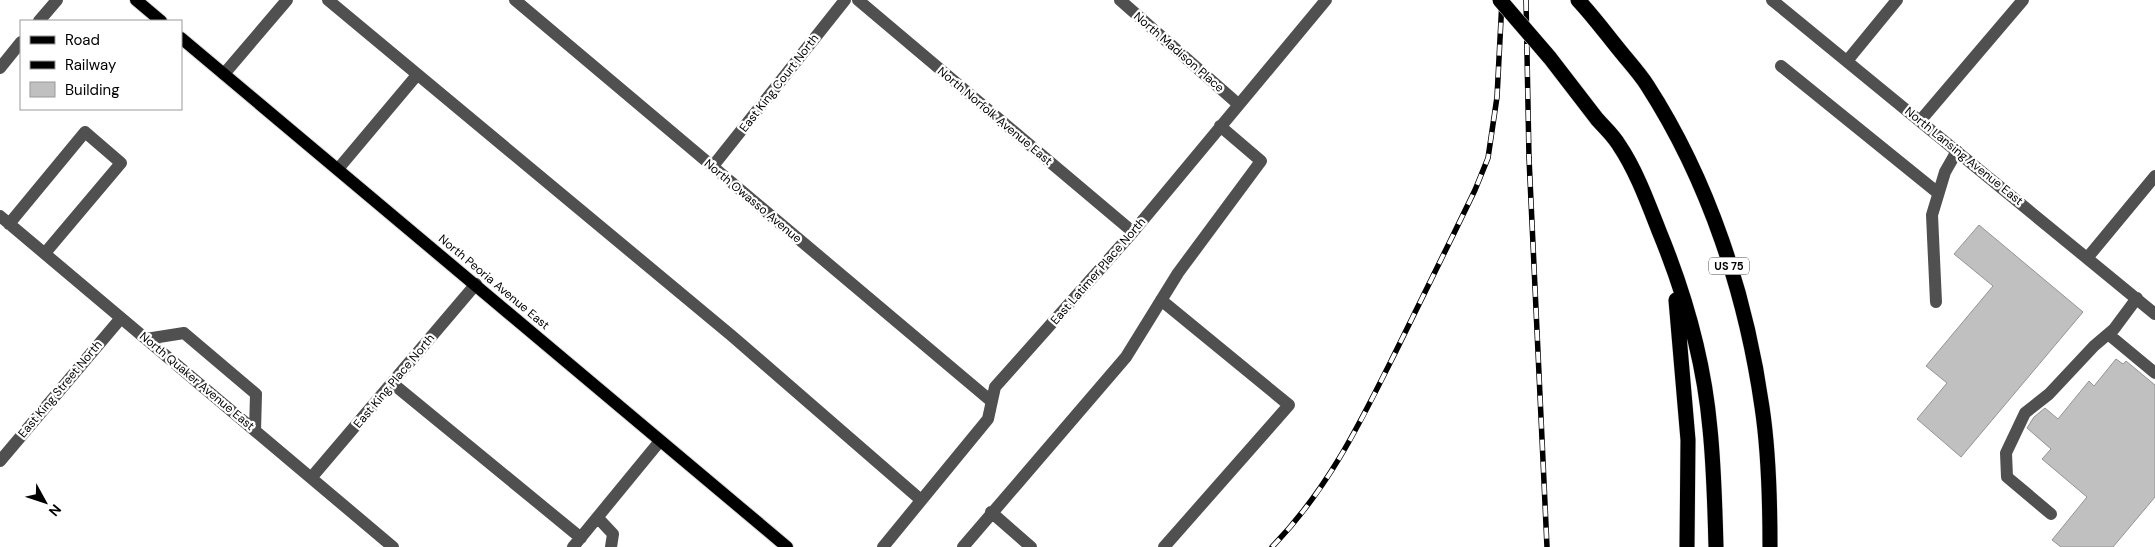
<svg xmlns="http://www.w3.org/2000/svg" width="2155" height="547" font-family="'DM Sans',sans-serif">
<rect width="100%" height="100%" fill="#fff"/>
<!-- building -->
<path fill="#c0c0c0" stroke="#949494" d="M1979,225L2083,312L1961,457L1917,419L1947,383L1926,366L1993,286L1954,254Z
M2116,359L2123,364L2126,361L2155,385V497L2113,547H2061L2052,540L2087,497L2042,459L2051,449L2027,428L2034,417L2045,408L2058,419L2089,381L2094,386Z"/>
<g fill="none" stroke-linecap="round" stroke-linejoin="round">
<!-- major casing -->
<g stroke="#dbdbdb" stroke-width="14">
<path id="major" d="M136,0L161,21
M181,38L787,547"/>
</g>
<!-- highway casing -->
<g stroke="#dbdbdb" stroke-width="16">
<path id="highway" d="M1578,0C1594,17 1607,35 1621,52C1630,63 1640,74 1647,85C1709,181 1746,295 1762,407C1769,453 1770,501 1770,547
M1597,119C1604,127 1613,135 1619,145C1636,170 1648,203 1659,231C1685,294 1704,361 1710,429C1714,468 1715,508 1716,547
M1676,300L1688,440L1687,547"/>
</g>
<!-- minor -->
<path stroke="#505050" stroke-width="12" d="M328,0L732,336L921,500
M515,0L991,401
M858,0L1133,232
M1120,0L1238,104
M1772,0L2155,314
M39,21L57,0
M1847,61L1897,0
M1781,66L1938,193
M0,68L21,42
M224,74L287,0
M1920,121L2023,0
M713,166L845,0
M338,169L417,75
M0,216L393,547
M9,224L85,132L121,163L45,253
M2088,257L2155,176
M1161,300L1289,405L1164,547
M1936,302L1932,215L1945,172L1957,151
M2108,334L2155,373
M146,339L184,333L256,394L255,431
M392,383L581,538
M0,461L121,318
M311,478L476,284
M991,512L1031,547
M2051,514L2007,477L2006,453L2025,413L2049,394L2094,346L2114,329L2137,298
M598,518L613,534L611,547
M573,547L660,441
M883,547L988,419L995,387L1133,232L1326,0
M963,547L1126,357L1178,273L1261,161L1220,126"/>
<!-- major -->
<use href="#major" stroke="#000" stroke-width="12"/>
<!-- highway -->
<use href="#highway" stroke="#000" stroke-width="15"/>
<!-- rail casing -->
<g stroke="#000" stroke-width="5.5">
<path id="rail" d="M1526,0L1529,158L1547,547
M1272,547C1329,488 1360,423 1396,351C1422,298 1449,244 1475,190L1488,158L1497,97L1502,0"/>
</g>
<!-- rail -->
<use href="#rail" stroke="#fff" stroke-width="4" stroke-dasharray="11" stroke-linecap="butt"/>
<!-- highway-bridge casing -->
<g stroke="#dbdbdb" stroke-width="16" stroke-linecap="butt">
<path id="highway-bridge" d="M1500,0L1550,58L1597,119"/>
</g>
<!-- highway-bridge -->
<use href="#highway-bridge" stroke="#000" stroke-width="15"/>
</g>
<g text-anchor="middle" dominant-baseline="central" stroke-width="4.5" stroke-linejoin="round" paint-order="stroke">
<!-- shield labels -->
<rect fill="#fff" stroke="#4c4c4c" stroke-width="1" x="1709" y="257.5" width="40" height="17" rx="4"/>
<g font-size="11" font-weight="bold" fill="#000">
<text x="1729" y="266">US 75</text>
</g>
<!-- street labels -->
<g font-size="12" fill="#000" stroke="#fff">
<text transform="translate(1179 52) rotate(41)">North Madison Place</text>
<text transform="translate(779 83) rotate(-52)">East King Court North</text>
<text transform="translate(995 116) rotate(40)">North Norfolk Avenue East</text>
<text transform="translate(1964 156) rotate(39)">North Lansing Avenue East</text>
<text transform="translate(753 201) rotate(40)">North Owasso Avenue</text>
<text transform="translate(1098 271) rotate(-49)">East Latimer Place North</text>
<text transform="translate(494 282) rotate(40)">North Peoria Avenue East</text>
<text transform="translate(197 381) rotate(40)">North Quaker Avenue East</text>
<text transform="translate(394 381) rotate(-50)">East King Place North</text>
<text transform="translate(60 389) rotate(-50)">East King Street North</text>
</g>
</g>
<!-- legend -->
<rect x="20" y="20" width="162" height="90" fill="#ffffff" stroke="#999999"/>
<rect x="30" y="36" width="25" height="8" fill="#000000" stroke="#999999"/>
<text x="65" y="45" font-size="15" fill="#000000">Road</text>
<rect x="30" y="61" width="25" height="8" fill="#000000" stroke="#999999"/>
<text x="65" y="70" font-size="15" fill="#000000">Railway</text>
<rect x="30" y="82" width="25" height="15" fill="#c0c0c0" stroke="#999999"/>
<text x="65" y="95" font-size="15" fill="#000000">Building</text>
<!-- north arrow -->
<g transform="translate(45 502) rotate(130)" stroke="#ffffff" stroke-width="4" paint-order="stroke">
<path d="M0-4L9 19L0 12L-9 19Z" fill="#000000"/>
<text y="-8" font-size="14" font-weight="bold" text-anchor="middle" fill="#000000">N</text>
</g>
</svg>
